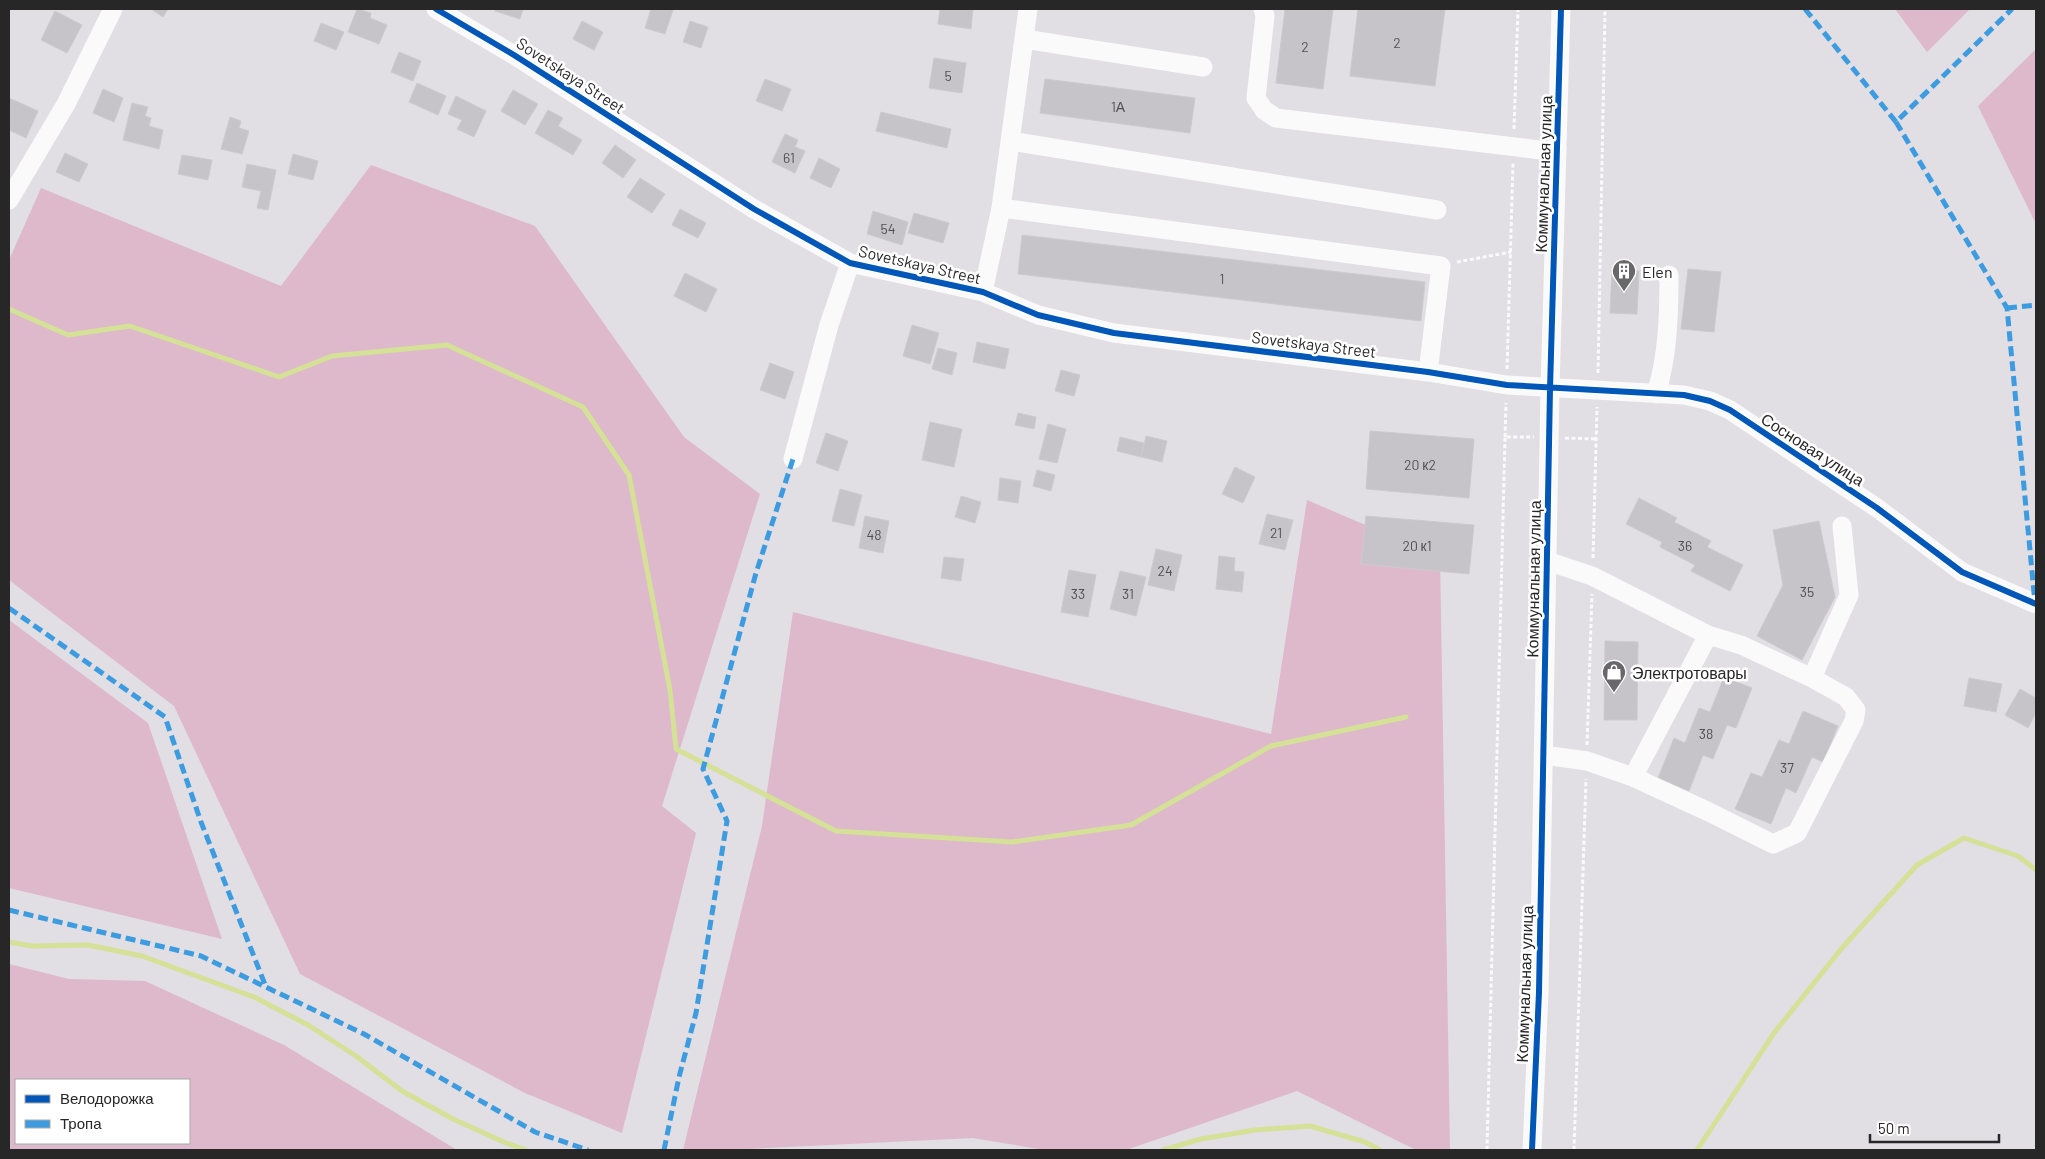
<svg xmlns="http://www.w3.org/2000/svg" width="2045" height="1159" font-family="Barlow,sans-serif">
<rect width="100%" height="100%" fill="#e1dee4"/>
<!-- green -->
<path fill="#ddb9cb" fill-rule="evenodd" d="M1895,9H1970L1927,52Z
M2036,49V224L1978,106Z
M371,165L535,226L684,437L760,494L662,806L696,833L622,1133L525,1093L300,974L174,706L9,580V260L41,188L281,286Z
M1307,500L1440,557L1450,1150H1416L1297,1091L1126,1150H1044L973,1138L727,1150H683L762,826L793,612L1271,734Z
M9,620L148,723L222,939L9,888Z
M9,964L69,979L145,981L284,1045L457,1150H9ZM189,1080V1143H16V1080Z"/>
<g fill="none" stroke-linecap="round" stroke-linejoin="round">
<!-- stream -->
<path stroke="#d4e196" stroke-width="5" d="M9,309L68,335L130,326L279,377L332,356L447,345L583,407L629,475L670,690L676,749L836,831L1012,842L1131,825L1271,746L1406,717
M9,942L32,946L88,945L142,956L254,997L308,1025L356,1056L402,1091L453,1119L506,1143L526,1150
M1163,1150L1201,1139L1255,1130L1310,1126L1365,1142L1380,1150
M1697,1150L1774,1033L1842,948L1917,865L1964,838L2018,856L2036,870"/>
</g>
<!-- building -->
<path fill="#c7c4c9" stroke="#cdcacf" d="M151,9H168L163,17Z
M357,9L371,13L370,18L387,25L379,44L348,32Z
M495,9H523L520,19L495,11Z
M651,9L673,10L665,34L645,28Z
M940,9H973L971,29L938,24Z
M1285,9H1333L1323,89L1276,83Z
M1358,9H1445L1435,86L1350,76Z
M55,11L82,25L67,53L41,40Z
M582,21L603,32L594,50L573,39Z
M690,21L708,27L701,48L683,42Z
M321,23L344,32L336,50L314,41Z
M399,52L421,61L413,81L391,72Z
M934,58L966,63L962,93L929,88Z
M765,79L791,89L782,111L756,101Z
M1045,79L1195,98L1190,133L1040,113Z
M417,83L446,96L438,115L409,102Z
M103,89L123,98L114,122L93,113Z
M513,90L538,104L525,125L501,111Z
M456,96L486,111L474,137L457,129L462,120L448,114Z
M9,98L38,111L26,138L9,130Z
M132,103L148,107L145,116L151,118L149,126L163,130L159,149L123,140Z
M548,110L563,118L558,126L582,140L573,155L535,133Z
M881,112L951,129L947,148L876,131Z
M230,117L241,121L239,128L249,131L242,154L221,149Z
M785,134L798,140L795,147L805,151L795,173L772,162Z
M615,145L636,160L623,178L602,163Z
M65,153L88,164L79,182L56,172Z
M293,154L318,161L313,180L288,174Z
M182,155L212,160L208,180L178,174Z
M819,158L840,169L831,188L810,178Z
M247,164L276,170L268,210L257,208L261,191L242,187Z
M640,178L665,194L652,213L627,197Z
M680,209L706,223L698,238L672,225Z
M873,211L908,222L902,245L867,234Z
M914,213L949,223L943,243L908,233Z
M1022,235L1425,282L1421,321L1018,274Z
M1688,269L1721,272L1714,332L1681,329Z
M1612,270L1639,271L1637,314L1610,313Z
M685,273L717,289L706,312L674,296Z
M912,325L939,333L930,364L903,356Z
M977,342L1009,349L1005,369L973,362Z
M938,348L957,353L952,375L932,369Z
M770,363L794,372L785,399L760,390Z
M1061,370L1080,375L1074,396L1055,391Z
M1018,413L1036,417L1034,429L1015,425Z
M930,422L962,429L954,467L922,460Z
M1048,424L1066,429L1057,463L1039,459Z
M1370,431L1474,439L1469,498L1366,489Z
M826,433L848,441L838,471L816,463Z
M1146,436L1167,441L1162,462L1141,457Z
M1120,437L1144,443L1141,457L1117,451Z
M1235,467L1255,477L1243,503L1222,494Z
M1037,470L1055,475L1051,491L1033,486Z
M1000,478L1021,481L1018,503L998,500Z
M840,489L862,495L854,526L832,521Z
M961,496L981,502L975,523L955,517Z
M1639,498L1677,518L1674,522L1711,541L1707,547L1743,565L1730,591L1691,571L1695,565L1660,547L1662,542L1626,524Z
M1267,514L1293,520L1285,550L1259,544Z
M865,516L889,521L883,553L859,548Z
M1366,516L1474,525L1469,574L1361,564Z
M1819,521L1835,597L1802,660L1757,636L1783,585L1773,530Z
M1156,549L1182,555L1174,591L1148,585Z
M1219,556L1235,558L1234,571L1244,572L1242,592L1216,589Z
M944,557L964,559L961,581L941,578Z
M1069,570L1096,575L1088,617L1061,612Z
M1120,571L1146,577L1136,616L1110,609Z
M1605,641L1638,642L1637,720H1604Z
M1724,677L1752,688L1736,728L1727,725L1713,759L1703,755L1689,791L1658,778L1674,738L1685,743L1699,708L1710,712Z
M1969,678L2002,684L1996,712L1964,706Z
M2020,689L2036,698V713L2028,728L2005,715Z
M1803,711L1838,726L1823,762L1812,757L1796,793L1786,788L1771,824L1735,809L1751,773L1762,777L1779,740L1789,744Z"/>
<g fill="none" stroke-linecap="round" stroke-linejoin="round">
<!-- path -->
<path stroke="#fafafb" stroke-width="3" stroke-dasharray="4 2.5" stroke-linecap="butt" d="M1514,129L1518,9
M1457,262L1511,252
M1507,369L1513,163
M1598,373L1605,9
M1505,437L1506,403
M1565,438L1596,439
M1593,558L1597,407
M1587,745L1592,594
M1487,1150L1505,437H1534
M1574,1150L1586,779"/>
<!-- minor -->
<path stroke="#fafafb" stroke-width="19" d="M436,9L514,55L754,209L850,263L983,292L1038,315L1114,333L1428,372L1507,385L1684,395L1710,401L1730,410L1877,508L1962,572L2036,604
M1263,9L1265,16L1256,98L1264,110L1276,118L1557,152
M1024,39L1203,67
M1010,141L1437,210
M9,200L66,104L113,9
M1001,208L1441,266L1428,372
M983,292L1001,208L1028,9
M1656,394C1668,356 1669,314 1669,275
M793,459L829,325L850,263
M1547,561L1592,576L1708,635L1741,645L1812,678L1849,595L1842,526
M1544,755L1587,761L1633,777L1709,812L1773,844L1797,833L1854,721L1856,710L1846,697L1812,678
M1633,777L1708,635
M1532,1150L1539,992L1550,389L1561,9"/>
<!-- quiet -->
<path stroke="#3d9ce0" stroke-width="5" stroke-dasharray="10 5" stroke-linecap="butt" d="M1805,9L1896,122L2012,9
M1896,122L2007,308L2035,603
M2007,308L2036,305
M9,608L165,717L201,822L266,987
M9,910L201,956L364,1034L535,1132L588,1150
M664,1150L679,1077L696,1013L727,821L703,769L756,573L793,459"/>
<!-- cycleway casing -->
<g stroke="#fff" stroke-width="9">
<path id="cycleway" d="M436,9L514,55L754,209L850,263L983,292L1038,315L1114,333L1428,372L1507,385L1684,395L1710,401L1730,410L1877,508L1962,572L2036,604
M1532,1150L1539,992L1550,389L1561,9"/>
</g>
<!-- cycleway -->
<use href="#cycleway" stroke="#0057b8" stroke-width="6"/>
</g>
<!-- icons -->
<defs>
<g id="building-pin" transform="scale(1.25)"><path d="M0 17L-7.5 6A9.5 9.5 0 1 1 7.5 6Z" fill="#686769" stroke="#fff"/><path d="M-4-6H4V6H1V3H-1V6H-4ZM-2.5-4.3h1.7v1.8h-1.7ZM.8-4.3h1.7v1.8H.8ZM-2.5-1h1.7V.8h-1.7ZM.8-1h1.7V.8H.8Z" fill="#fff"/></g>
<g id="shop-pin" transform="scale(1.25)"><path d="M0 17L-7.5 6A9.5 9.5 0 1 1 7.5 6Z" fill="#686769" stroke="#fff"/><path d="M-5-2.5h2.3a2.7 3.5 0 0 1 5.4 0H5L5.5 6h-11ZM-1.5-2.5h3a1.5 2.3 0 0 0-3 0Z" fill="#fff"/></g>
</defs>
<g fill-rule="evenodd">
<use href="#building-pin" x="1624" y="271"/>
<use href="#shop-pin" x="1614" y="672"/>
</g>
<g text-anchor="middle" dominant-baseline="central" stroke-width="5" stroke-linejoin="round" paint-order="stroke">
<!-- number labels -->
<g font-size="14" fill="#515051">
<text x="1397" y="42">2</text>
<text x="1305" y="46">2</text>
<text x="948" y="75">5</text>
<text x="1118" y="106">1А</text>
<text x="789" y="157">61</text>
<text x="888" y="228">54</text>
<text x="1222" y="278">1</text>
<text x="1420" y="464">20 к2</text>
<text x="1276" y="532">21</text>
<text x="874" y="534">48</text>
<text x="1417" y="545">20 к1</text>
<text x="1685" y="545">36</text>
<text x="1165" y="570">24</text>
<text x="1807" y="591">35</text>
<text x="1078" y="593">33</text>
<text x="1128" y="593">31</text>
<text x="1706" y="733">38</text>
<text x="1787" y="767">37</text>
</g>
<!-- street labels -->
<g font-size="16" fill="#272727" stroke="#fff">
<text transform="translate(571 75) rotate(33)">Sovetskaya Street</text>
<text transform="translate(1543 174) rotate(-88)">Коммунальная улица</text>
<text transform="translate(920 264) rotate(13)">Sovetskaya Street</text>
<text transform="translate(1314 344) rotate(7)">Sovetskaya Street</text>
<text transform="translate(1813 449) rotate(33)">Сосновая улица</text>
<text transform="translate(1533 579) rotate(-89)">Коммунальная улица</text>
<text transform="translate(1524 984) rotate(-88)">Коммунальная улица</text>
</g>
<!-- poi labels -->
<g font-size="16" fill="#272727" stroke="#fff" text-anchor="start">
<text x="1642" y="271">Elen</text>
<text x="1632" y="672">Электротовары</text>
</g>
</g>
<!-- border -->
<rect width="2045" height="1159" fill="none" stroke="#272727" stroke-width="20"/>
<!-- legend -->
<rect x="15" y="1079" width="175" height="65" fill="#ffffff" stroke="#a9a9a9"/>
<rect x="25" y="1095" width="25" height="8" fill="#0057b8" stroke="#a9a9a9"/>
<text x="60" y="1104" font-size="15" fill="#272727">Велодорожка</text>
<rect x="25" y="1120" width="25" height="8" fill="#3d9ce0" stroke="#a9a9a9"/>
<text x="60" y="1129" font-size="15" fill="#272727">Тропа</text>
<!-- scale -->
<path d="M1870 1134v8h129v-8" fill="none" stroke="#272727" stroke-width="2.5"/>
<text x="1878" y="1134" font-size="15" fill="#272727" stroke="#ffffff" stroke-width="4" paint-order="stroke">50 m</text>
</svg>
